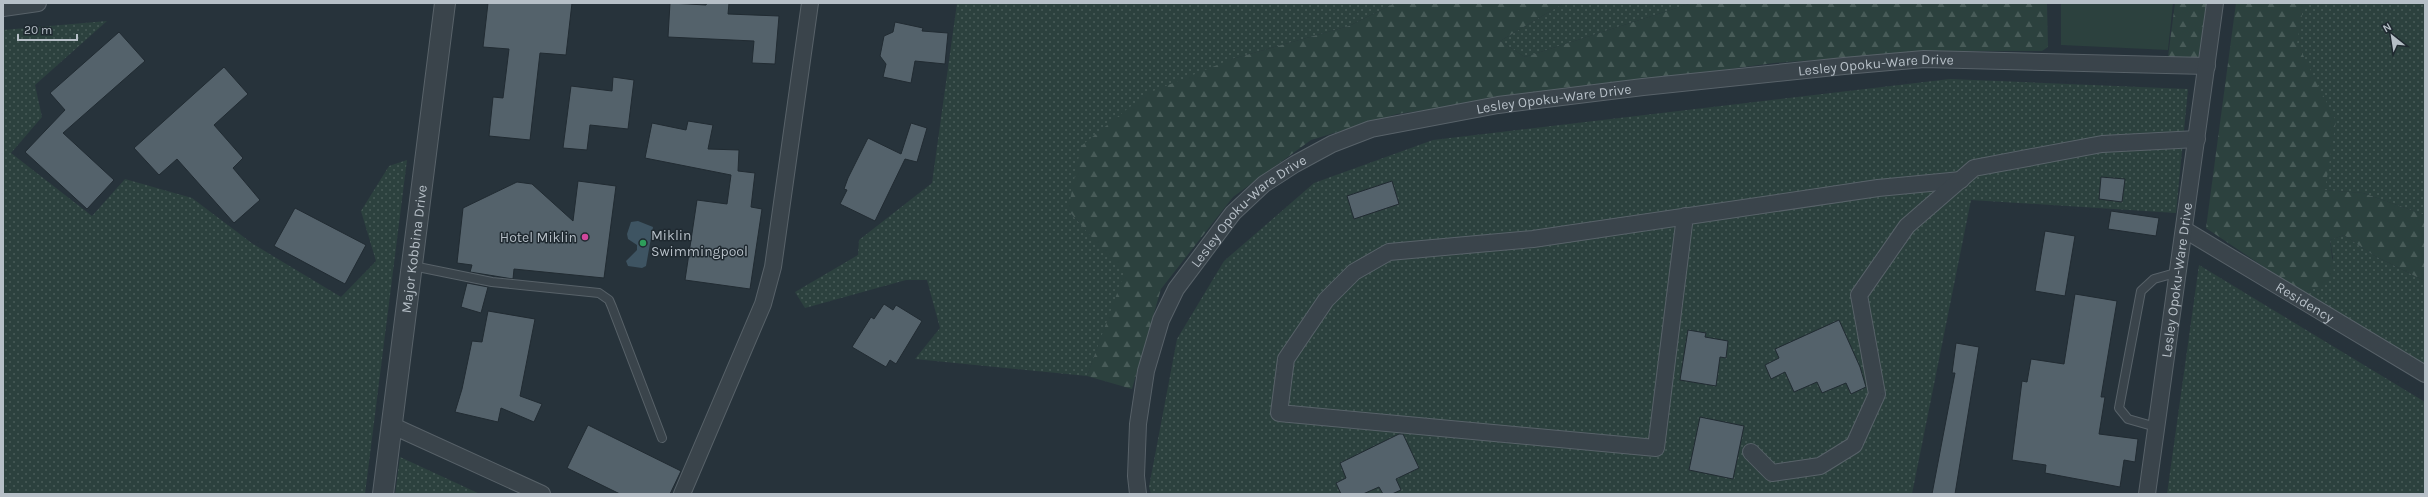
<svg xmlns="http://www.w3.org/2000/svg" width="2428" height="497" font-family="Karla,sans-serif">
<defs>
<pattern id="grass-dots" width="8" height="8" patternUnits="userSpaceOnUse"><rect width="8" height="8" fill="#2c413e"/><path d="M2 2h.1M6 6h.1" fill="none" stroke="#485b58" stroke-width="1.8" stroke-linecap="round"/></pattern>
<pattern id="forest-firs" width="22" height="20" patternUnits="userSpaceOnUse"><rect width="22" height="20" fill="#2c413e"/><path d="M5 1l3.5 6h-7zM16 11l3.5 6h-7z" fill="#485b58"/></pattern>
</defs>
<rect width="100%" height="100%" fill="#27333b"/>
<!-- grass -->
<path fill="url(#grass-dots)" d="M957,3H1395L1349,26L1232,59L1068,210L1125,274L1087,376L915,359L940,328L927,280H906L805,308L795,292L858,255L859,240L932,183Z
M1564,3H1692L1525,57L1500,41Z
M2236,3H2425V215L2363,193L2324,190L2328,167Z
M107,21L35,85L42,117L11,153L92,216L125,179L192,198L253,244L341,297L376,261L361,211L389,166L407,160L365,494H3V30Z
M1950,79L2188,89L2176,213L1971,200L1912,494H1151L1149,487L1177,339L1224,261L1314,183L1433,140Z
M2344,235L2373,255L2425,281V367L2301,292L2320,287L2333,258L2330,240Z
M2199,265L2425,402V494H2167Z
M400,457L480,494H395Z"/>
<!-- forest -->
<path fill="url(#forest-firs)" d="M1395,3H1564L1500,41L1525,57L1692,3H2047L2048,47L2042,51H1933L1774,63L1397,114L1311,140L1233,197L1161,289L1132,389L1087,376L1124,274L1068,210L1081,146L1146,94L1232,59L1349,26Z
M2175,3H2209L2201,60L2168,57Z
M2236,3H2304L2297,43L2336,121L2325,190L2363,193L2425,215V281L2373,255L2344,235L2330,240L2334,274L2321,287L2301,292L2206,228Z"/>
<!-- green -->
<path fill="#2c413e" d="M2061,3H2173L2168,50L2061,45Z"/>
<!-- water -->
<path fill="#3e5462" d="M638,221L653,227L646,266L642,268L628,266L626,261L637,250V245L628,239L627,234L631,222Z"/>
<!-- building -->
<path fill="#54626b" stroke="#212b32" d="M488,3H572L566,55L540,53L530,140L489,136L493,97L503,98L509,49L483,47Z
M670,3L706,5L707,3H729L728,14L779,16L775,64L752,63L754,41L668,37Z
M895,22L923,28L922,31L948,33L945,64L915,61L911,83L883,77L886,64L880,56L884,36L893,32Z
M119,32L145,61L63,133L114,180L87,209L25,152L65,110L50,93Z
M224,67L248,94L214,125L243,158L233,168L260,200L234,223L177,159L159,175L134,148Z
M613,77L634,80L628,129L590,125L587,150L563,148L571,86L612,91Z
M688,121L713,125L708,149L739,150L738,171L755,173L751,207L762,209L750,289L685,280L697,200L727,204L731,175L645,158L652,123L686,130Z
M911,123L927,128L917,162L905,159L875,221L840,204L847,190L844,189L848,178L868,138L901,154Z
M2101,177L2125,179L2122,202L2099,199Z
M578,181L616,186L604,278L514,269L513,279L470,272L472,265L457,263L463,208L517,182L532,184L573,221Z
M1392,181L1399,204L1354,219L1347,196Z
M295,208L366,245L345,284L274,246Z
M2111,211L2159,218L2156,236L2108,229Z
M2045,231L2075,236L2065,296L2035,291Z
M467,283L488,287L481,313L461,307Z
M2075,294L2117,301L2101,397H2105L2099,434L2138,439L2135,462L2124,460L2120,487L2045,473L2046,465L2012,460L2022,381L2027,382L2031,359L2064,364Z
M884,304L893,310L896,305L922,321L896,364L890,360L886,367L852,347L871,317L874,319Z
M488,311L535,319L520,396L542,404L534,422L501,408L498,422L455,412L462,389L472,341L482,342Z
M1839,320L1860,367L1866,387L1851,394L1846,383L1822,393L1817,382L1794,392L1785,372L1771,379L1765,365L1779,358L1775,349Z
M1688,330L1706,333L1705,337L1728,341L1726,358L1720,357L1716,386L1680,380Z
M1956,343L1979,347L1955,494H1932L1955,373H1952Z
M1700,417L1744,426L1733,479L1689,470Z
M588,425L681,471L670,494H620L567,468Z
M1399,434H1403L1419,468L1396,479L1401,490L1392,494H1383L1379,487L1363,494H1341L1336,483L1346,478L1340,463Z"/>
<g fill="none" stroke-linecap="round" stroke-linejoin="round">
<!-- service casing -->
<g stroke="#586269" stroke-width="10">
<path id="service" d="M413,266L492,282L599,293L609,300L612,307L662,438
M2156,427L2128,419L2119,408L2141,291L2154,279L2179,272"/>
</g>
<!-- minor casing -->
<g stroke="#586269" stroke-width="18">
<g id="minor">
<path d="M3,8L38,3"/>
<path d="M1685,216L1656,448L1279,413L1286,359L1326,300L1354,272L1389,252L1533,239L1878,188L1961,180"/>
<path id="s1" d="M2185,230L2425,374"/>
<path d="M393,426L542,494"/>
<path d="M1751,452L1772,473L1820,466L1854,445L1877,394L1859,295L1907,226L1974,168L2102,144L2197,139"/>
<path d="M682,494L763,304L773,267L810,3"/>
<path id="s2" d="M1138,494L1136,476L1138,424L1146,371L1161,320L1176,289L1233,213L1264,184L1295,164L1332,144L1371,129L1498,105L1643,87L1844,66L1924,59L2207,66"/>
<path id="s3" d="M2147,494L2215,3"/>
</g>
</g>
<!-- tertiary casing -->
<g stroke="#586269" stroke-width="22">
<g id="tertiary">
<path id="s4" d="M383,494L445,3"/>
</g>
</g>
<!-- service -->
<use href="#service" stroke="#3a444b" stroke-width="8"/>
<!-- minor -->
<use href="#minor" stroke="#3a444b" stroke-width="16"/>
<!-- tertiary -->
<use href="#tertiary" stroke="#3a444b" stroke-width="20"/>
</g>
<!-- markers -->
<circle fill="#d1479c" stroke="#1f2930" stroke-width="1.5" cx="585" cy="237" r="4"/>
<circle fill="#2e9e5b" stroke="#1f2930" stroke-width="1.5" cx="643" cy="243" r="4"/>
<g text-anchor="middle" dominant-baseline="central" stroke-width="3" stroke-linejoin="round" paint-order="stroke">
<!-- street labels -->
<g font-size="14" fill="#b6bfc7" stroke="#1f2930">
<text stroke="none"><textPath href="#s2" startOffset="979">Lesley Opoku-Ware Drive</textPath></text>
<text stroke="none"><textPath href="#s2" startOffset="655">Lesley Opoku-Ware Drive</textPath></text>
<text stroke="none"><textPath href="#s2" startOffset="319">Lesley Opoku-Ware Drive</textPath></text>
<text stroke="none"><textPath href="#s4" startOffset="247">Major Kobbina Drive</textPath></text>
<text stroke="none"><textPath href="#s3" startOffset="216">Lesley Opoku-Ware Drive</textPath></text>
<text stroke="none"><textPath href="#s1" startOffset="140">Residency</textPath></text>
</g>
<!-- poi labels -->
<g font-size="14" fill="#b6bfc7" stroke="#1f2930" text-anchor="start">
<text x="651" y="235">Miklin<tspan x="651" dy="16">Swimmingpool</tspan></text>
<text x="577" y="237" text-anchor="end">Hotel Miklin</text>
</g>
</g>
<!-- border -->
<rect width="2428" height="497" fill="none" stroke="#b6bfc7" stroke-width="8"/>
<!-- north arrow -->
<g transform="translate(2392 36) rotate(330)" stroke="#1f2930" stroke-width="3" paint-order="stroke">
<path d="M0-3L7 15L0 10L-7 15Z" fill="#b6bfc7"/>
<text y="-6" font-size="11" font-weight="bold" text-anchor="middle" fill="#b6bfc7">N</text>
</g>
<!-- scale -->
<path d="M18 34v6h59v-6" fill="none" stroke="#b6bfc7" stroke-width="2"/>
<text x="24" y="34" font-size="12" fill="#b6bfc7" stroke="#1f2930" stroke-width="3" paint-order="stroke">20 m</text>
</svg>
